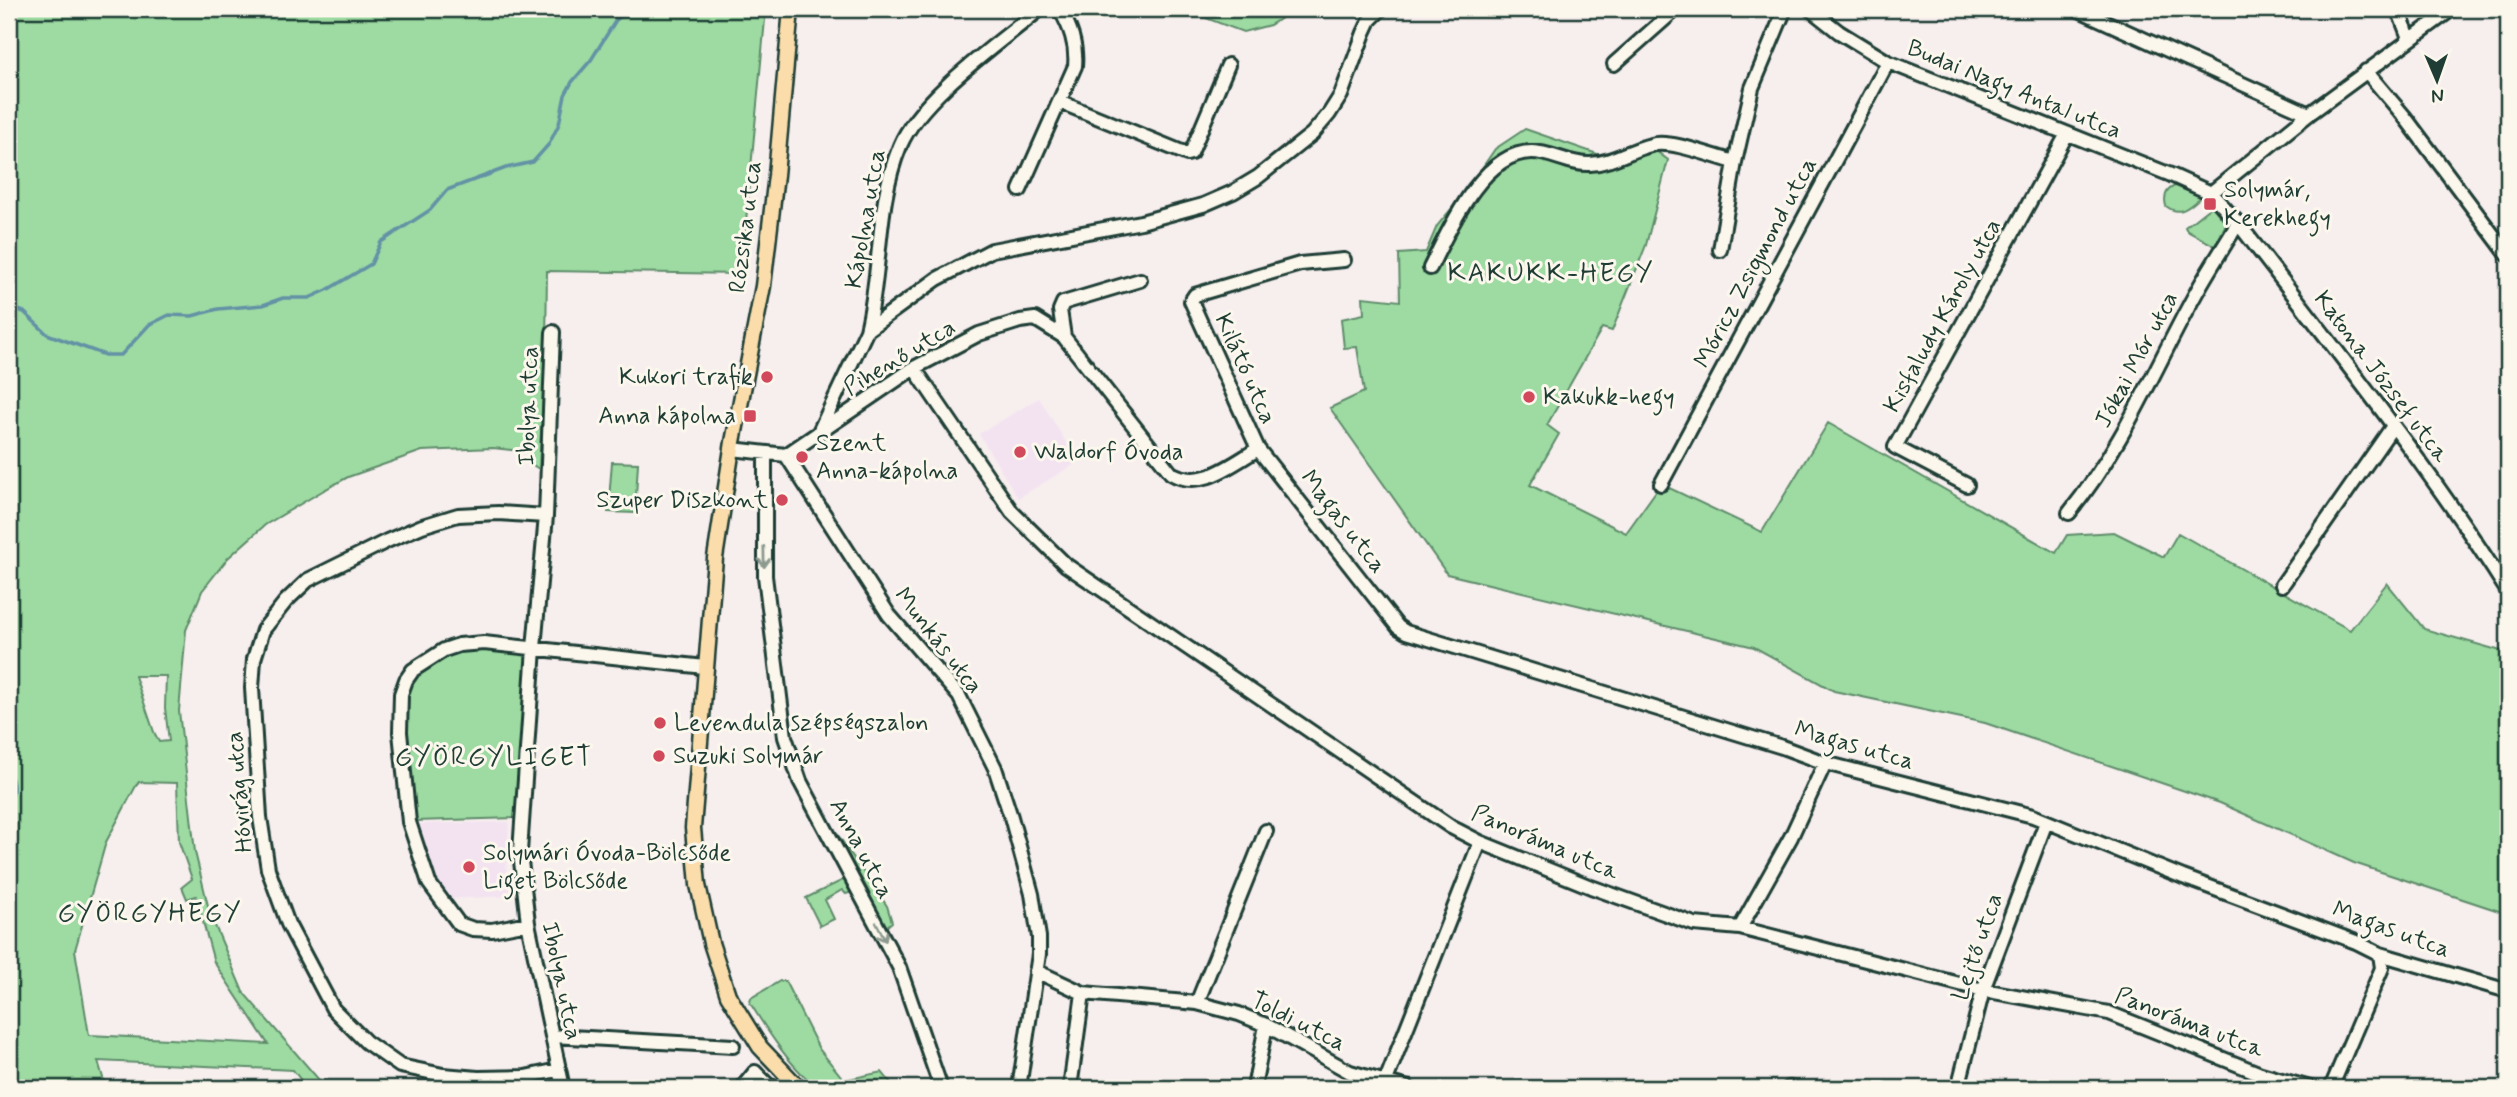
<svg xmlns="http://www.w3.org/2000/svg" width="2517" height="1097" font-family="Mynerve,sans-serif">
<rect width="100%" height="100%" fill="#f7eeee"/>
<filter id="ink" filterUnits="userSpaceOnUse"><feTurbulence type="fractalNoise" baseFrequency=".0143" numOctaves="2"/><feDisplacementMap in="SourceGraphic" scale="14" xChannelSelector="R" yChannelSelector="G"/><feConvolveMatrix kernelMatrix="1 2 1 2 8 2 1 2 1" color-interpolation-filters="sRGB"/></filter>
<g filter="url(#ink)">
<!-- built -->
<path fill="#f3e3f1" d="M1039,398L1078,462L1018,498L979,434Z
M509,822L506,876L511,896L447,899L426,858L415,824Z"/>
<!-- green -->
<path fill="#9ddba2" stroke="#5e8c6b" stroke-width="2" fill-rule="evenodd" d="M9,9H766L741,274L547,271L546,345L539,469L531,464L529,452L493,448L422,451L348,477L324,490L265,525L228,558L202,591L186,630L179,711L195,852L210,914L243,992L326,1088H307L293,1070L98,1061L106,1088H9ZM135,676H166L165,708L169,741L159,742L154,732ZM138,782L177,783L179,842L192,879L182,887L187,899L196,896L214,962L268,1044L89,1035L75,950L106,842Z
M1205,9H1295L1270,25L1243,32L1203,17Z
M1525,129L1606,157L1644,142L1668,160L1646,245L1612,331L1602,328L1547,425L1559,434L1530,485L1626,533L1661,484L1762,532L1828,423L2056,553L2067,535L2114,532L2164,557L2178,533L2350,630L2387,583L2424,629L2508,653V914L2354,863L2220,803L1985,723L1834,691L1754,647L1447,574L1330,408L1364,392L1357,347L1344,348L1341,319L1364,314L1363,297L1400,301L1399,254L1426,252L1437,226L1467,190L1495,149Z
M2178,185L2203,195C2191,205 2181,218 2166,206C2163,195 2167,188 2178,185Z
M2212,206L2226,224L2215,246L2187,231L2185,227Z
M612,462L638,463L635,513L608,512Z
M478,649L519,652L527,657L516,818L415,821L403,729L404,699L413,677L449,652Z
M840,838L887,906L892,922L886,927L880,920L868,890L839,841Z
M845,879L852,892L846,894L842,890L825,900L834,919L820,926L806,898Z
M780,981H785L819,1049L844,1080L882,1072L895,1088C881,1088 828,1092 819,1087C794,1074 765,1027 750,1003L751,998Z"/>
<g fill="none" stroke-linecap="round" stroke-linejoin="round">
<!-- stream -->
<path stroke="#6392a5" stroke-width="3.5" d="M9,307L24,312L47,334L105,355H121L149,325L169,315L192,316L218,309L263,305L283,298H309L327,290L371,264L381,242L430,210L447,190L506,168L533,162L549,144L559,124L565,95L572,82L591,60L616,20L630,9
M9,772C14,782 15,793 9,803"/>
<!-- minor casing -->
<g stroke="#1f3d34" stroke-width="18">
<path id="minor" d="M1810,9L1839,32L1888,62L2171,175L2211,193L2238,223C2331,344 2427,463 2508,592
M2077,9L2309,114
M2398,9L2409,38
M1614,64L1676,9
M2366,71L2404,116L2508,255
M1060,102L1187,154L1191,153L1228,65
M1020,190L1075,66C1077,44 1070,27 1060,9
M2211,193L2309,114L2452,9
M1720,250L1735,162L1752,88L1785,9
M1344,260L1300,264L1195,295L1191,301L1258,449L1398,627L1406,632L1782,747L1825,763L2033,816L2183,877L2356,942L2380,954L2508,991
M1430,268C1449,230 1482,152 1532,152C1551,152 1570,165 1590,164C1612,163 1630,150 1651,145C1671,139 1714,157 1735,162
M867,330C882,270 876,203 900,146C920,97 999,43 1040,9
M553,332L546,516L534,648L520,852L528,923L563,1088
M1064,337L1060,310L1063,303L1140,280
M914,368L1012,512L1066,565L1451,827L1480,842L1591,887L1694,924L1740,928L1983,990L2109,1013L2261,1074L2310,1088
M818,434L867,330L937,279L992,250L1141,222L1203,205L1233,192L1258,177L1312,134L1329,114L1341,95L1364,33L1370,20L1381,9
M732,449L786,455
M765,455V576L785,737L800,781L899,967L941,1088
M786,455L889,615L959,696L995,768L1011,817L1032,894L1039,937V954L1019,1088
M786,455L914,368L979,334L1020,321L1035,319L1064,337L1171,473C1201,491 1232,464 1258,449
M1661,484L1888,62
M1967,485L1895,447L2067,134
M2069,513C2123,447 2155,367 2196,293C2209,269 2224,247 2238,223
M546,516L498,513L458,515L422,526L387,541L308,580L286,601L263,630L254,659L252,688L260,817L268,869L288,924L333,1009L366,1042L400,1066L443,1075L478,1078L525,1077L558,1070
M2282,585L2393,426
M528,923L492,930L473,929L459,924L429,883L409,822L400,732L401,694L406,680L413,670L444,650L459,645L484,643L705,667
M1740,928L1791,837L1825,763
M1036,971L1083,993L1197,1003L1239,1014L1266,1025L1350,1072L1408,1088
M1197,1003L1266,831
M552,1036L733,1046
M742,1088L755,1072L768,1085L775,1088
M1070,1088L1083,993
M1254,1088L1266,1025
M1383,1088L1480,842
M1789,1088H1790
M1958,1088L1983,990L2046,822
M2331,1088L2382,968L2380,954"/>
</g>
<!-- major casing -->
<g stroke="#1f3d34" stroke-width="19">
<path id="major" d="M791,9L776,175L763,286L733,442L715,558L693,828L698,885L711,943L728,995L760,1047L799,1088"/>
</g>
<!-- minor -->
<use href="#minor" stroke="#fbf7ec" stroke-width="12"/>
<!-- major -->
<use href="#major" stroke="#faddab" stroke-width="14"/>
</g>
<!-- one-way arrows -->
<defs><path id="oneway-shaft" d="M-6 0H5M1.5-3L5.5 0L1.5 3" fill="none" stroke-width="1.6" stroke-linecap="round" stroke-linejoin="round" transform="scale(1.75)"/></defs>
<g stroke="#8d9a90">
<use href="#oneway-shaft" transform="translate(764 557) rotate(89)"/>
<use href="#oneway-shaft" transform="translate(881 932) rotate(63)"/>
</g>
</g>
<!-- markers -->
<g fill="#d1495b" stroke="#fbf7ec" stroke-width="2.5">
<rect x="2203" y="197" width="14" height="14" rx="3.5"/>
<circle cx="767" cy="377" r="7"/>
<circle cx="1529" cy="397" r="7"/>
<rect x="743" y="409" width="14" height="14" rx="3.5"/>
<circle cx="1020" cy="452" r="7"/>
<circle cx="802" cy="457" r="7"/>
<circle cx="782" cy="500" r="7"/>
<circle cx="660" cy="723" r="7"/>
<circle cx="659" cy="756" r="7"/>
<circle cx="469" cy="867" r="7"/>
</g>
<g text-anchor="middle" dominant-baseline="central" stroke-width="6" stroke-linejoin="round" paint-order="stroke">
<!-- street labels -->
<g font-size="24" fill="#1f3d34" stroke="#fbf7ec">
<text transform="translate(2014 90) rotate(22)">Budai Nagy Antal utca</text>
<text transform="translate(866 219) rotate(-80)">Kápolna utca</text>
<text transform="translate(746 227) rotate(-83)">Rózsika utca</text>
<text transform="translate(1756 263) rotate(-62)">Móricz Zsigmond utca</text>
<text transform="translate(1943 316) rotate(-61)">Kisfaludy Károly utca</text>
<text transform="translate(900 358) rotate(-31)">Pihenő utca</text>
<text transform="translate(2137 360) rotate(-62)">Jókai Mór utca</text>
<text transform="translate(1245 369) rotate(66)">Kilátó utca</text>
<text transform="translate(2381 377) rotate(53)">Katona József utca</text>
<text transform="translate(529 406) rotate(-88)">Ibolya utca</text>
<text transform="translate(1343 522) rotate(52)">Magas utca</text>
<text transform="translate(938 641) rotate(52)">Munkás utca</text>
<text transform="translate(1854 746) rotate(16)">Magas utca</text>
<text transform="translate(240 792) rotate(-95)">Hóvirág utca</text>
<text transform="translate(1545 843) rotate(23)">Panoráma utca</text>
<text transform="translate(861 849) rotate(62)">Anna utca</text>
<text transform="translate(2391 930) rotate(20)">Magas utca</text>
<text transform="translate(1978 947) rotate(-71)">Lejtő utca</text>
<text transform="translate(561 981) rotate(78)">Ibolya utca</text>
<text transform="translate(1298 1022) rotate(27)">Toldi utca</text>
<text transform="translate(2189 1023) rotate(21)">Panoráma utca</text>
</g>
<!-- poi labels -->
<g font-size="24" fill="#1f3d34" stroke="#fbf7ec" text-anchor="start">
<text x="2224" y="190">Solymár,<tspan x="2224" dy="28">Kerekhegy</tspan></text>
<text x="753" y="377" text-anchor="end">Kukori trafik</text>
<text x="1543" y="397">Kakukk-hegy</text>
<text x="736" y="416" text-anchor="end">Anna kápolna</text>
<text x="816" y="443">Szent<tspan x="816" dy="28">Anna-kápolna</tspan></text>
<text x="1034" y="452">Waldorf Óvoda</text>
<text x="768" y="500" text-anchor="end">Szuper Diszkont</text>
<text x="674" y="723">Levendula szépségszalon</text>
<text x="673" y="756">Suzuki Solymár</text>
<text x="483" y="853">Solymári Óvoda-Bölcsőde<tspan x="483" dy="28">Liget Bölcsőde</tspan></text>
</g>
<!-- neighbourhood labels -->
<g font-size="26" letter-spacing="2" fill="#1f3d34" stroke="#fbf7ec">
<text x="1551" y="274">KAKUKK-HEGY</text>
<text x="494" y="758">GYÖRGYLIGET</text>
<text x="150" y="914">GYÖRGYHEGY</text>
</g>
</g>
<!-- margin -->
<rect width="2517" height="1097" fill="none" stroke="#fbf7ec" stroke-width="35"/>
<rect x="18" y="18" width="2482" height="1062" fill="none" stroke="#1f3d34" stroke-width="2.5" filter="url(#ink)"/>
<!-- north arrow -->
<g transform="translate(2437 80) rotate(178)" stroke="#fbf7ec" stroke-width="5" paint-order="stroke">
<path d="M0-5L12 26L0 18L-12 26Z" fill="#1f3d34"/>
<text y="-10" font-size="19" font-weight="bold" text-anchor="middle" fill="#1f3d34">N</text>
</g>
</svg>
